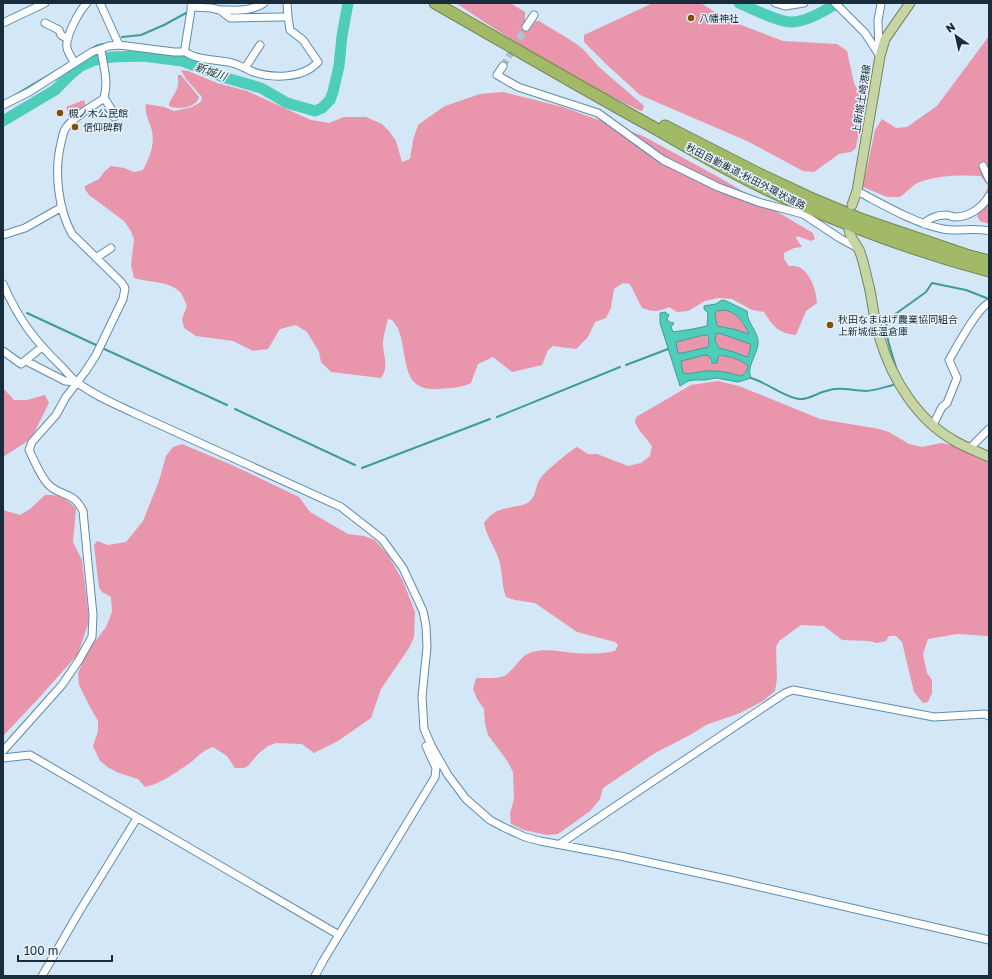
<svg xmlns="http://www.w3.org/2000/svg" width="992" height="979" font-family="'Golos Text','Noto Sans JP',sans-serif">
<rect width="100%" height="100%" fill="#d3e7f7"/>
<!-- green -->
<path fill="#e995ab" d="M456,3H510L525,12V23L532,26L536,21H539L572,41L583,49L599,67L644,106L643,110L641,111C577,82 515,43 456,3Z
M653,3H701L716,13L739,24L783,41L837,44L847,51L854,83L864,102L856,148L851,152L839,154L814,172L803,171L747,141L640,95L607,65L584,42V35Z
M989,36V224L980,221L977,216L988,186L981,176C961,175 939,175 920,182C913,184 906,193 900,197H887L863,187L875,130L882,119L896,128L907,127L937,106Z
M181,70L188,71L217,83L247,91L311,120L329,123L344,117H366L382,124L389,131L396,141L402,162L410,159L413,140L418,125L426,119L445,106L480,94L503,92L563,107L643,136L722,179L813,233L815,239L811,241L797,236L796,238L802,247L794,248L784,253V259L789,266C793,266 798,266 801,268C812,276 816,291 817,303L806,311L796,335C778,333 774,327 764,312L752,310L732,299L718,298L705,301L688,311L677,312L669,307C657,312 654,312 642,308L630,284L623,283L614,289L611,308L606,318L595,322L588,337L576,349L553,346L548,350L542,365L512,372L493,357L478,364L471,383C460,388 450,388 438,389C393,392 413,341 392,320L388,319C386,326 384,334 383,341C382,354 390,366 381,378L331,372L321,362L319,352L307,332L296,325L280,329L268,349L253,351L233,341L196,336L184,328L182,319L187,306C185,302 183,295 180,292C168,280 149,283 134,278L131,265L134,240L131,231L124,221L89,195L85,189V186L99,179L104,172L111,166L124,168L134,172L143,170C149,158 155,146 152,131C150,122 144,114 146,104L164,107L174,111L192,107L201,102L202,97L186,79Z
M178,75H181L199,97C197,108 177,110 169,106C169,100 174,96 176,91C179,86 178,81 178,75Z
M84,100L86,107L70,118L66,107Z
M724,310C737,312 743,323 749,334L733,329L717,326L715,313L717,311Z
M716,333H719L750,344L751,345L748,357H747L734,352L719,348L715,341Z
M706,335L709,344L708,347L682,353L679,354L678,353L675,342Z
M705,355L709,356L710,362L717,363L718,357C727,354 741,360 748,366C747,371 745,375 740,376C731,373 721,371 712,371C702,370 693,375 683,373L680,361Z
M718,381L739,386L820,419L879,429L889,432L909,444L922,447L941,443L953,445L989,463V636L957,634L928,639L923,654L927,673L932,680V693L928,702L923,703L914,692L902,642L896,636H889L886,641L877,643L869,641L842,640L824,626L801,625L779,641L776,647L777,679L775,691L763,701L740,713L706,725L690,735L655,753L603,788L600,799L590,811L558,834L547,835L524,830L511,824L510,813L514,799L513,772L508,762L488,735L485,724L484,709L477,699L473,689L476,678C485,678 497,679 504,676C515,670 519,656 532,652C547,648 560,652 575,653C588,654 602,654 615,651L618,645L615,642L577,632L535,603L515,600L506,597C501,584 503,570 498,557C494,546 486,535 484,523C489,516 495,511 503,509C512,506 526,507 532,499C536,493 536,485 540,479C543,473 572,449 577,447L588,454H597L628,466L641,463L650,456L652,446L639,430L635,422L636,417L691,385Z
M3,388L14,400H27L45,395L49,403L31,439L3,457Z
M182,444L232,465L299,497L310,512L348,534L364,536L375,540L388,555L403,581L415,612L414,637L409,648L381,689L371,718L338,741L314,753L302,744L276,743L268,746L258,754L248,766L244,768H235L227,756L213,747C199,752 198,758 187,765C175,773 160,784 145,787L138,779L119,773L109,768L100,761L93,746L98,731V721L90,707L79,685L78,673L87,652L106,627L112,612L111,597L102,592L99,588L94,545L97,541L108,545L126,542L143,521L159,481L166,456L173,447Z
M45,495C61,495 66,497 76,509L73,542L82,560L89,621L78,654L38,699L3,736V510L20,515L30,509Z"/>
<!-- water -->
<path fill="#4ecdbb" stroke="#3e9d95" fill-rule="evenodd" d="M722,300L726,301L747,311C748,314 747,317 749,320C752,328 759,335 758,344C757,355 746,367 751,378L738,382L716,378L705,380H694L688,381L680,386L660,323V313L665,312L669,315L667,319L669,322L674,323L671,327L673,332L693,329L707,326L708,313L704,309V306L716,304ZM724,310C737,312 744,323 749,334L733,329L717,326L715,313L717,311ZM719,333L750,344L751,345L748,357H747L734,352L719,348L715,341L716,334ZM704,335L708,336L709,344L708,347L682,353H678L676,342ZM705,355L709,356L712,363H717L718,357L720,356C728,355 742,360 748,366C747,371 745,375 740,376C731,373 721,371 712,371C702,370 693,375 683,373L681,361Z"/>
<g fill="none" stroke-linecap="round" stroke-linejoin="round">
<!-- stream -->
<path stroke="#3e9d95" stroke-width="2" d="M122,37L141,35L164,25L186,13
M91,49L96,46L103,44
M15,95L69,63
M27,313L96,345
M102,348L227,405
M626,365L668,349
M897,371C894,358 883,333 887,320L926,292L932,283L966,290L989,299
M751,378C768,383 783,397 799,399C809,400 817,393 826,391C840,386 852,391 866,391C874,391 885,387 893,385
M235,409L355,465
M497,417L620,367
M362,468L490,419"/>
<!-- river -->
<path stroke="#4ecdbb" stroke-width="11" d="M739,3C753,9 778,22 792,22C807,22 825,10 838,3
M3,121L55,90L71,74L81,66L95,60L113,57L143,56L182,61L223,77L261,88L287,103L315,111L322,108L330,100L333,92L339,66L342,36L348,3"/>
<!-- minor-tunnel -->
<path stroke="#aec2d1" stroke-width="7" stroke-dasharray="7 3.5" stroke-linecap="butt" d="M503,66L526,27"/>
<!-- minor casing -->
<g stroke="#5c8cb1" stroke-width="9">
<path id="minor" d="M100,3L119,45
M775,3L785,6L804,3
M835,3L865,33L880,56
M191,7L211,8L220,10L230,18L283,17H288L287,3
M220,10C235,10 251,12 264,3
M3,23L45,3
M45,23L59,30L61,35L68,39
M526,27L534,15
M184,51C197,61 216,59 232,63C239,65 245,68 251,71C271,79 303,79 318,62L303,40L290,30L288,17
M879,54L878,20L881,4
M74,62C72,58 68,53 67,48C65,37 79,11 87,3
M503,66L497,75L518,87L598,113L663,160L718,187L758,202L803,214L841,239L858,248
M245,68L260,45
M104,98L112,110L114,117
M3,105L29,92L92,52L109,46L119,45L174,52H182L184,51L185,48L191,10L193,3
M983,166L989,179
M857,191C884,205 914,223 943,229C958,232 974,227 989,231
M924,224C929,218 938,215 946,215C949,215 952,217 955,217C969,217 982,208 989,196
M3,235L25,228L62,207
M96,258L111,248
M3,284C19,320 34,340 62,367C67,372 71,378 77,382C93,395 115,404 134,413L341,507L382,539L403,568L423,611L426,626L427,647L422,697L424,729L432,747L448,775L466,799L490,820L503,827L525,837L540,841L620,856L726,879L989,940
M3,351L21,364L42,347
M26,361L65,381L77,382
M933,425L942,407L947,403L957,378L949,360C956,348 978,307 989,303
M970,448L989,429
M3,751L62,685L79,660L92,637L93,615L83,511C72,489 60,498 47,483C40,475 34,460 29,450L32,442L56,415L66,397L85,372L96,355L123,299L125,288L121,282L72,234C58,209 54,171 61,143C62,139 63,133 65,129C74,116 92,107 104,98C109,79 103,67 101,49
M3,758L30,755L339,935
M560,844L604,814L785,693L793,690L934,717L985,714L989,716
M42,976L79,912L137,818
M315,976L323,961L435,777L436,768L426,746"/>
</g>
<!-- major casing -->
<g stroke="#728858" stroke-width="11">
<path id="major" d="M852,205L857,191L874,92L880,56L885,39L910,3
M849,229C850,238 854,241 858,248C863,256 866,276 869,286C873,303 874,322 880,339C892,379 917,419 953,440C964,447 977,451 989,457"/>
</g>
<!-- highway casing -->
<g stroke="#728858" stroke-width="13">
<path id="highway" d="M435,3C507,44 578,86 651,126C696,152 742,179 790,200C855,229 921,253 989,271
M665,126L759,174L808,197L863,220L966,255L989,261"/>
</g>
<!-- minor -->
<use href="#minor" stroke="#fff" stroke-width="7"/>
<!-- major -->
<use href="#major" stroke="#c7d5a4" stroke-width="9"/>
<!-- highway -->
<use href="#highway" stroke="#a2b968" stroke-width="11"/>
</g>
<!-- markers -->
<g fill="#874d04" stroke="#e8f2fb" stroke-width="1.5">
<circle cx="691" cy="18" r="4"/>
<circle cx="60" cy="113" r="4"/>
<circle cx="75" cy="127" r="4"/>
<circle cx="830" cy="325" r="4"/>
</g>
<g text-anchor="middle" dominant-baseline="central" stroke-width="3" stroke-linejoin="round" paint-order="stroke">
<!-- poi labels -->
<g font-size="10" fill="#182c3b" stroke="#e8f2fb" text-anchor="start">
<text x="699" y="18">八幡神社</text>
<text x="68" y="113">槻ノ木公民館</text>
<text x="83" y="127">信仰碑群</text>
<text x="838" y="319">秋田なまはげ農業協同組合<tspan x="838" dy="12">上新城低温倉庫</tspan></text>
</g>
<!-- street labels -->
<g font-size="10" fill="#182c3b" stroke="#e8f2fb">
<text transform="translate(861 99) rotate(-81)">上新城土崎港線</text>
<text transform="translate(746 176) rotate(27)">秋田自動車道;秋田外環状道路</text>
</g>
<!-- water labels -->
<g font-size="11" font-style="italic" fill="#1c3833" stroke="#e8f2fb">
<text transform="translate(211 71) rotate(19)">新城川</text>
</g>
</g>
<!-- border -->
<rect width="992" height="979" fill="none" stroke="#182c3b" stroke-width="8"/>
<!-- north arrow -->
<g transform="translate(956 36) rotate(326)" stroke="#e8f2fb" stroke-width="3" paint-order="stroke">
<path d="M0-3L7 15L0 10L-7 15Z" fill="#182c3b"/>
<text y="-6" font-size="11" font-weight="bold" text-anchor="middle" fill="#182c3b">N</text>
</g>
<!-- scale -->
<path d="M18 955v6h94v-6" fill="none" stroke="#182c3b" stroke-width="2"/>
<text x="24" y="955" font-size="12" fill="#182c3b" stroke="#e8f2fb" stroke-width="3" paint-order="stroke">100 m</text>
</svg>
